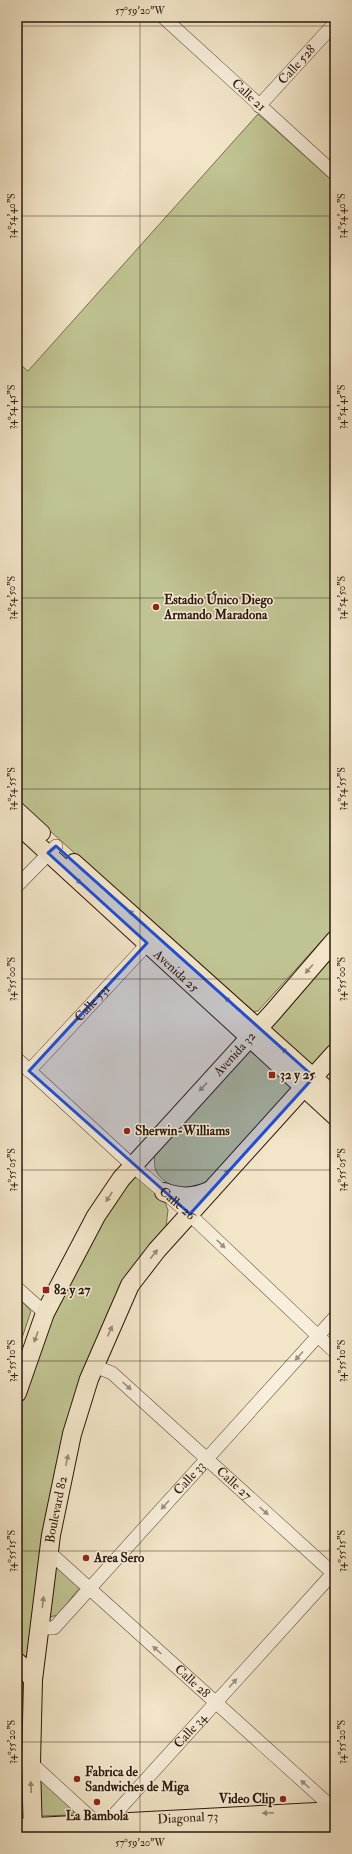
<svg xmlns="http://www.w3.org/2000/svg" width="352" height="1854" font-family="'IM FELL Double Pica',serif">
<rect width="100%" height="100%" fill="#f2e5c8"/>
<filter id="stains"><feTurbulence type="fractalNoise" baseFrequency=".005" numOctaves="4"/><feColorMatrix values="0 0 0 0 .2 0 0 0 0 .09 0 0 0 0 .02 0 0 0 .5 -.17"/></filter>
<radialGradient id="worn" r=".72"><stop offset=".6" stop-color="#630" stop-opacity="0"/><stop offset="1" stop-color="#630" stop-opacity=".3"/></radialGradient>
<!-- green -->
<path fill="#c0c392" stroke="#766d4e" d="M258,114L335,183V926L258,1011L250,1012L17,801V362L28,371Z
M335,947V1043L314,1066L265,1024Z
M248,1043L295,1086L209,1182C205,1185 200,1189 196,1190C182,1192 165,1185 157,1173C153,1166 155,1156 155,1149Z
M132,1170L163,1197L168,1210L166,1227L96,1342L29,1662L17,1655V1411L28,1372L79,1256Z
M17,1296L31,1311L17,1353Z
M60,1568L80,1587L58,1615L50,1617L53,1569Z
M17,1671L24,1682L26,1818L17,1819Z
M36,1774L74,1807V1813L70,1815L42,1816L37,1810Z"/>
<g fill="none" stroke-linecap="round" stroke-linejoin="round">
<!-- minor casing -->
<g stroke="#5e4a39" stroke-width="14">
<g id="minor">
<path id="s1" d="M163,17L335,174"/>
<path id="s2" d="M259,106L335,23"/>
<path d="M17,886L56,846"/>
<path id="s3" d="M17,1059L132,1165L186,1211L335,1352"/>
<path id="s4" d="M29,1071L153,938"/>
<path d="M17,1288L45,1313"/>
<path id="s5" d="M94,1366L112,1373L335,1575"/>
<path id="s6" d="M49,1552L335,1810"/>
<path id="s7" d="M39,1628H54L335,1317"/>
<path d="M31,1763L101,1827"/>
<path id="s8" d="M103,1827L335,1571"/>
<path d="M324,1837L335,1825"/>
</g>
</g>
<!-- major casing -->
<g stroke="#2d1709" stroke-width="18">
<g id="major">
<path d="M17,810L42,833"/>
<path id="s9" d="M17,825L335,1117"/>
<path d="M74,862L335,1096"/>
<path id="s10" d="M17,1827L335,1810"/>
<path d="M76,1837L335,1825"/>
</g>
</g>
<!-- highway casing -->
<g stroke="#2d1709" stroke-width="20">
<g id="highway">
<path d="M164,1192C180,1198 193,1198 209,1191"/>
<path id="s11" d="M17,1393L45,1313L96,1216L121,1179L273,1012L335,940"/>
<path d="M17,1662L27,1671L33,1680"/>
<path id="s12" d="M33,1837L31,1763L33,1680L51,1535L72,1434L89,1379L130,1285L157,1250L335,1053"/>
</g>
</g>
<!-- minor -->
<use href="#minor" stroke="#f7eedb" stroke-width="13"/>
<!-- major -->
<use href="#major" stroke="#f2e5c8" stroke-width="16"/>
<!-- highway -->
<use href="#highway" stroke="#f2e5c8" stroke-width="18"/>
</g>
<!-- one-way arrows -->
<defs><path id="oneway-solid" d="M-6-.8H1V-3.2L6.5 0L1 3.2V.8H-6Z"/></defs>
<g fill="#998872">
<use href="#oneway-solid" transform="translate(77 880) rotate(42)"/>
<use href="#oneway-solid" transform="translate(133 914) rotate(-138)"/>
<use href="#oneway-solid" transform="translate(309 969) rotate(131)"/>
<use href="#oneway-solid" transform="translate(229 1001) rotate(-138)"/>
<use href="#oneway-solid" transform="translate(286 1052) rotate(-139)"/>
<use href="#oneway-solid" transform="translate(203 1087) rotate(133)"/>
<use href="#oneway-solid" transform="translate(225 1174) rotate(-48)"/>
<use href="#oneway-solid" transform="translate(109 1197) rotate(123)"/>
<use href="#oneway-solid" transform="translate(154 1254) rotate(-52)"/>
<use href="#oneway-solid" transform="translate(110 1331) rotate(-66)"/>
<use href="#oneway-solid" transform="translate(36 1337) rotate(110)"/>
<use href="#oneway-solid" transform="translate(67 1460) rotate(-78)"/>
<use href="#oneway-solid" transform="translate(43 1602) rotate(-83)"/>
<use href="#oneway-solid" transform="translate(31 1787) rotate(-92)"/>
<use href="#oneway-solid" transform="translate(268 1813) rotate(177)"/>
</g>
<g fill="#9c8d7c">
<use href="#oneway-solid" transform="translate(221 1244) rotate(44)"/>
<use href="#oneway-solid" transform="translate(299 1356) rotate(132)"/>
<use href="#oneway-solid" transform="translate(127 1386) rotate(42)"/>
<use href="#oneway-solid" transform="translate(165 1505) rotate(132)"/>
<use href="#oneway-solid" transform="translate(264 1511) rotate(42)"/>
<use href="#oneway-solid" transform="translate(157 1650) rotate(-138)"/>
<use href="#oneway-solid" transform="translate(233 1683) rotate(-48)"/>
<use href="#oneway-solid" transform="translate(305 1784) rotate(-138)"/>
</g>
<!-- marked area -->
<path fill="#1d4ed8" fill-opacity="0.2" stroke="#1d4ed8" stroke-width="3" stroke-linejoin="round" d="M56,846L314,1077L190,1214L29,1071L147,943L48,853Z"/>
<!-- ticks -->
<path fill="none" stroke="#2d1709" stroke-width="1" stroke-opacity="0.45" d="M140,17V1837M17,26H335M17,216H335M17,407H335M17,598H335M17,789H335M17,979H335M17,1170H335M17,1361H335M17,1551H335M17,1742H335"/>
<!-- markers -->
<g fill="#8f2418" stroke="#f7eedb" stroke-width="1.5">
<circle cx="156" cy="607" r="4"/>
<rect x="268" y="1071" width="8" height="8" rx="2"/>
<circle cx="127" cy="1131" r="4"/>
<rect x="42" y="1286" width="8" height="8" rx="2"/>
<circle cx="86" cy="1558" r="4"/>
<circle cx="77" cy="1779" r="4"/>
<circle cx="283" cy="1799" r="4"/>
<circle cx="97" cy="1802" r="4"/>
</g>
<g text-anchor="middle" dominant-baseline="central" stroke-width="3" stroke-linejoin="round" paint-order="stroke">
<!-- street labels -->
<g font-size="13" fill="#2d1709" stroke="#f7eedb">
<text stroke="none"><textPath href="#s2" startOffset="56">Calle 528</textPath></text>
<text stroke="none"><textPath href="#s1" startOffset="116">Calle 21</textPath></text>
<text stroke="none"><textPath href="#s9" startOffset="216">Avenida 25</textPath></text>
<text stroke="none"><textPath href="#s4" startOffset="93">Calle 531</textPath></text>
<text stroke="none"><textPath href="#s11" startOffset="408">Avenida 32</textPath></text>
<text stroke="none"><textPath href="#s3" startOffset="216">Calle 26</textPath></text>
<text stroke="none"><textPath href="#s7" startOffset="217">Calle 33</textPath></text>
<text stroke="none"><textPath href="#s5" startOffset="184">Calle 27</textPath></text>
<text stroke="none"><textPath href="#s12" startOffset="329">Boulevard 82</textPath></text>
<text stroke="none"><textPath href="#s6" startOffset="193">Calle 28</textPath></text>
<text stroke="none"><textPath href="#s8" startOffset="130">Calle 34</textPath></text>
<text stroke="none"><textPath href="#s10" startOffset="171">Diagonal 73</textPath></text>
</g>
<!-- poi labels -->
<g font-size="13" font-weight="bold" fill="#2d1709" stroke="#f7eedb" text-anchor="start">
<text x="164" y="600">Estadio Único Diego<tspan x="164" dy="15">Armando Maradona</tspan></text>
<text x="280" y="1075">32 y 25</text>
<text x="135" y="1131">Sherwin-Williams</text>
<text x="54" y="1290">82 y 27</text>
<text x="94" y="1558">Area Sero</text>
<text x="85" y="1772">Fabrica de<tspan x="85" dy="15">Sandwiches de Miga</tspan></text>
<text x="275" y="1799" text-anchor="end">Video Clip</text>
<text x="97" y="1816" text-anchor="middle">La Bambola</text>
</g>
</g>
<!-- margin -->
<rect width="352" height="1854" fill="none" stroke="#f2e5c8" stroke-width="44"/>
<rect x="22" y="22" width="308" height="1810" fill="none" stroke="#2d1709" stroke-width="1.5"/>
<g font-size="10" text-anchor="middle" fill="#2d1709">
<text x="140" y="14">57°59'20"W</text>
<text transform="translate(11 216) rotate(-90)" y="4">34°54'40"S</text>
<text transform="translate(341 216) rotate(-90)" y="4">34°54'40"S</text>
<text transform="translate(11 407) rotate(-90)" y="4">34°54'45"S</text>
<text transform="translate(341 407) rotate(-90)" y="4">34°54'45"S</text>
<text transform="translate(11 598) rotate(-90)" y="4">34°54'50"S</text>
<text transform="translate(341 598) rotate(-90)" y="4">34°54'50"S</text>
<text transform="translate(11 789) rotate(-90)" y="4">34°54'55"S</text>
<text transform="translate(341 789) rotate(-90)" y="4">34°54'55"S</text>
<text transform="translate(11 979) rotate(-90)" y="4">34°55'00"S</text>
<text transform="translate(341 979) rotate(-90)" y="4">34°55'00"S</text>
<text transform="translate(11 1170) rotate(-90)" y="4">34°55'05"S</text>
<text transform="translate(341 1170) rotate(-90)" y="4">34°55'05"S</text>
<text transform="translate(11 1361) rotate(-90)" y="4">34°55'10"S</text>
<text transform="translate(341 1361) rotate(-90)" y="4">34°55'10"S</text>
<text transform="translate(11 1551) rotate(-90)" y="4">34°55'15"S</text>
<text transform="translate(341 1551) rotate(-90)" y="4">34°55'15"S</text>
<text transform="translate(11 1742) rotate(-90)" y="4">34°55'20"S</text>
<text transform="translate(341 1742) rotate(-90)" y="4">34°55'20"S</text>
<text x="140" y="1846">57°59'20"W</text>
</g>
<rect width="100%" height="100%" filter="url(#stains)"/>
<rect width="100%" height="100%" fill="url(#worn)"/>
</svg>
